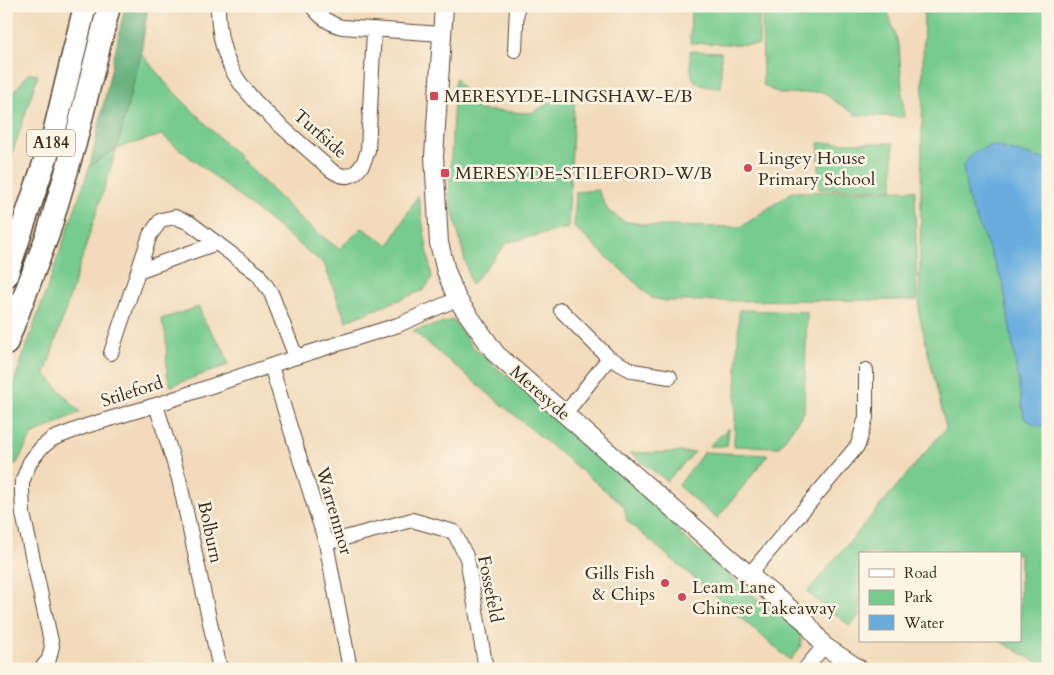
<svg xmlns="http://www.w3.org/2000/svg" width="1054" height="675" font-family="Cardo,serif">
<rect width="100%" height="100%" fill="#fcf5e5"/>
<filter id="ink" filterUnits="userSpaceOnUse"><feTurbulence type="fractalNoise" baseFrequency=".02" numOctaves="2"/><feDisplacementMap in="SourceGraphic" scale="10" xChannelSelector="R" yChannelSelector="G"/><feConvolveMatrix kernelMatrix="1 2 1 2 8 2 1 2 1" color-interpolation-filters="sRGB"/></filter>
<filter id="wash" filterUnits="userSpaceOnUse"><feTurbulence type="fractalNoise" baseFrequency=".0096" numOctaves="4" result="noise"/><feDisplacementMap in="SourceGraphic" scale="20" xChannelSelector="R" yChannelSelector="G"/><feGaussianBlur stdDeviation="1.12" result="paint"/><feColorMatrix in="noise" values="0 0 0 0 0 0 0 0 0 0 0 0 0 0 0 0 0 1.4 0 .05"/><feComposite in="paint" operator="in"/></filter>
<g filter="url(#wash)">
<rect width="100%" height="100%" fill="#f2daba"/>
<!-- green -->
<path fill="#76cb8f" stroke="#587a56" d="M691,6H759V45L690,43Z
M762,6H886L899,46L904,117L856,115L833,100L824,92L779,94L763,85Z
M924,6H1048V669L1000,641H1020V554H860V614L850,626L807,592L946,428L919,314Z
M690,51L721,52V88C689,86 691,81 690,51Z
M141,53L169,87L304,222L339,249L362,228L389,245L418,195L432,278L424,290L346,321L324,264L162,135L117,148L45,374L80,412L32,435L17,463L6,470V405L90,166L117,147Z
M29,73L38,75L6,172V102Z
M455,78L478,110L531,113L575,89L568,228L508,242L471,285L449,196Z
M819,143H893V189H819Z
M598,190L608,211L623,221L654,226L741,227L792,192L915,190L917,300L665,301L652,298L574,227L576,192Z
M199,307L204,321L224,350L228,365L171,386L167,374L166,335L161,319Z
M739,310L807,312L804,412L779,447L734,446Z
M453,320L472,346L683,529L680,534L761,602L764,598C776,609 807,629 800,647C798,652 793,656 790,660L627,521L624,506L413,331Z
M729,428L727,446H709Z
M695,452L667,481L630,453Z
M704,452L768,455L717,519L678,486Z"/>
<!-- forest -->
<path fill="#60af7a" stroke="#4e6c4c" d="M125,6H148L141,53L117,148L90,166Z"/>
<!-- water -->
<path fill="#68adde" stroke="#526c7e" d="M991,145L1048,160V426L1035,425L1024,418L1003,283L968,199L963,166L973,153Z"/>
</g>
<g filter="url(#ink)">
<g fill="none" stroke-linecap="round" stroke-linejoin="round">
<!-- minor casing -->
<g stroke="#564435" stroke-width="16">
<path id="minor" d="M218,6C218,64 241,90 282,127C298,141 315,156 331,170C351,185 363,169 368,150L374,30
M312,6C320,17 329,24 342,27L442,34
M515,50L517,6
M138,271L217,243
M561,310L609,358L633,371L670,377
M111,353L150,235L161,220L175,217L190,223L258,274L271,293L296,357
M271,366L326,543L350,669
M156,405L179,479L220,669
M565,414L609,358
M326,543L412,520L454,532L467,558L486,669
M749,575L858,445L866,417V370
M41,669L49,659L52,646L23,514L22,490V482L30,462L41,448L52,439L86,426L156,405L296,357L398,325L457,299
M805,669L824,646"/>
</g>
<!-- tertiary casing -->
<g stroke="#564435" stroke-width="20">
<path id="tertiary" d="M444,6L434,156L439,243L446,271L457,299L496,354L749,575L806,622L824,646L859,669"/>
</g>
<!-- trunk casing -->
<g stroke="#564435" stroke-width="25">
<path id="trunk" d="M6,276L53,137L85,6
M6,344L48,234L75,143L109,6"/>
</g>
<!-- minor -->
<use href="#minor" stroke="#fff" stroke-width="14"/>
<!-- tertiary -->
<use href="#tertiary" stroke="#fff" stroke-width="18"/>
<!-- trunk -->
<use href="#trunk" stroke="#fff" stroke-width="22"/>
</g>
</g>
<!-- markers -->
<g fill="#d1495b" stroke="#fcf5e5" stroke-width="2">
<rect x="429" y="91" width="10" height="10" rx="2.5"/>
<circle cx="748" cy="168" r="5"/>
<rect x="440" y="168" width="10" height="10" rx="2.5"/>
<circle cx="665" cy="583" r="5"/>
<circle cx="682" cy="597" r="5"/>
</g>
<g text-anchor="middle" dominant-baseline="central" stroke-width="5" stroke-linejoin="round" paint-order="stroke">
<!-- shield labels -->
<rect fill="#fcf5e5" stroke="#75675a" stroke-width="1" x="27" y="129.5" width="48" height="27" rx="4"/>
<g font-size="16" font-weight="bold" fill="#3b2a1e">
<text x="51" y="143">A184</text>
</g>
<!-- poi labels -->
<g font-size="18" fill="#3b2a1e" stroke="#fcf5e5" text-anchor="start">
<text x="444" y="96">MERESYDE-LINGSHAW-E/B</text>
<text x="758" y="158">Lingey House<tspan x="758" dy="21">Primary School</tspan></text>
<text x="455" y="173">MERESYDE-STILEFORD-W/B</text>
<text x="655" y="573" text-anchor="end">Gills Fish<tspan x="655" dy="21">&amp; Chips</tspan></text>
<text x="692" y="587">Leam Lane<tspan x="692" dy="21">Chinese Takeaway</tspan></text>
</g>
<!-- street labels -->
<g font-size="18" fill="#3b2a1e" stroke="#fcf5e5">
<text transform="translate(320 134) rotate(41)">Turfside</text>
<text transform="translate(132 392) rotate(-18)">Stileford</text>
<text transform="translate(540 393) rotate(41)">Meresyde</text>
<text transform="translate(334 511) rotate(74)">Warrenmor</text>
<text transform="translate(210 532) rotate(78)">Bolburn</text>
<text transform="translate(490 589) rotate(79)">Fossefeld</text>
</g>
</g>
<!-- margin -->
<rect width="1054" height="675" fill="none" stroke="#fcf5e5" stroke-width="25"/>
<!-- legend -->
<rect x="859" y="552" width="162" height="90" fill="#fcf5e5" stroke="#afa495"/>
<rect x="869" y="569" width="25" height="8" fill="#ffffff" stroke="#afa495"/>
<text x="904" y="578" font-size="15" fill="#3b2a1e">Road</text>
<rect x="869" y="590" width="25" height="15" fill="#76cb8f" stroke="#afa495"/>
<text x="904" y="602" font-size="15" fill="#3b2a1e">Park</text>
<rect x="869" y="615" width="25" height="15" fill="#68adde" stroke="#afa495"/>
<text x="904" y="628" font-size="15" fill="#3b2a1e">Water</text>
</svg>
